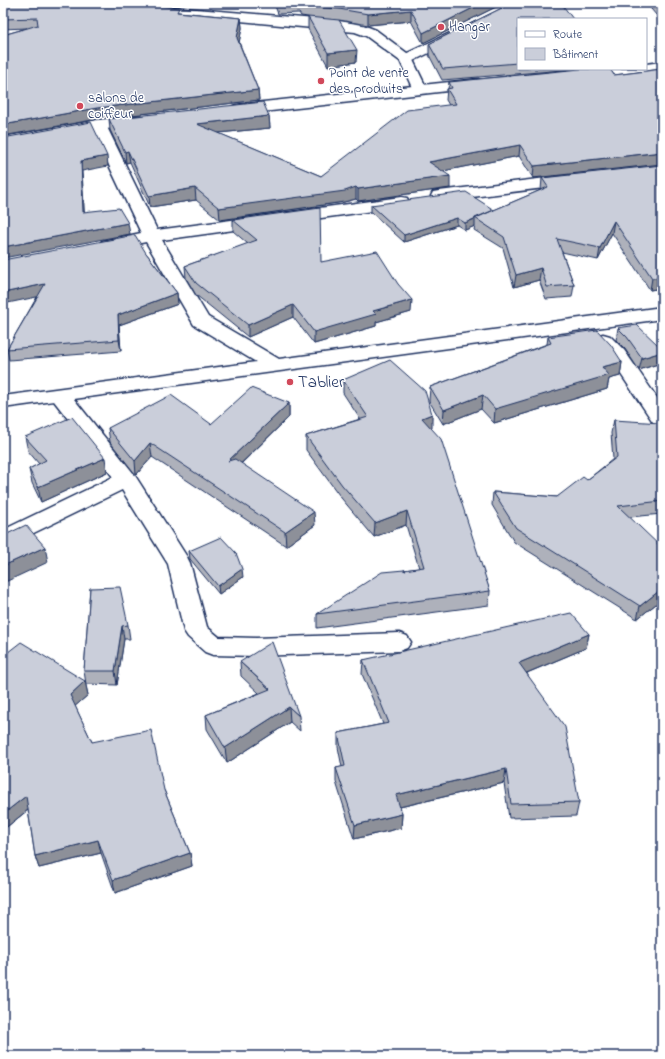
<svg xmlns="http://www.w3.org/2000/svg" width="665" height="1059" font-family="'Indie Flower',sans-serif">
<rect width="100%" height="100%" fill="#fff"/>
<filter id="ink" filterUnits="userSpaceOnUse"><feTurbulence type="fractalNoise" baseFrequency=".025" numOctaves="2"/><feDisplacementMap in="SourceGraphic" scale="8" xChannelSelector="R" yChannelSelector="G"/><feConvolveMatrix kernelMatrix="1 2 1 2 8 2 1 2 1" color-interpolation-filters="sRGB"/></filter>
<g filter="url(#ink)">
<g fill="none" stroke-linecap="round" stroke-linejoin="round">
<!-- minor casing -->
<g stroke="#1b2f5e" stroke-width="3">
<path id="minor" d="M456,30L461,31L463,34L461,37L411,62L406,63L401,62L399,59L401,56Z
M98,120L104,122L106,125L157,230L401,197L407,198L409,202L407,206L401,207L162,240L208,317L279,359L662,307V319L74,399L134,474L187,557L190,563L207,627L219,637L256,638L399,633L407,636L411,642L407,648L399,651L256,656L213,655L205,652L188,637L184,631L168,564L122,490L11,544L3,547V530L113,477L54,401L3,408V396L256,362L194,325L146,242L108,250L102,249L99,245L102,241L141,233L90,125L92,122Z
M571,175L577,176L579,180L577,184L439,201L433,200L431,196L433,192L439,191Z
M603,334L610,336L624,350L662,405V427L655,425L610,358L593,340L596,336Z"/>
</g>
<!-- tertiary casing -->
<g stroke="#1b2f5e" stroke-width="3">
<path id="tertiary" d="M149,5L339,21L363,25L376,30L411,56L427,89L424,92L419,94L414,92L400,61L366,36L355,32L144,12L142,9L144,6Z"/>
</g>
<!-- trunk casing -->
<g stroke="#1b2f5e" stroke-width="3">
<path id="trunk" d="M662,62V70L646,72L640,71L634,73L582,78L577,77L575,74L577,71L587,69H646V64Z
M478,79L483,81L486,84L483,87L236,115L231,113L228,110L231,107L236,105Z
M140,116L146,118L148,121L146,124L98,130L3,147V137L98,120Z"/>
</g>
<!-- minor -->
<use href="#minor" fill="#fff" fill-rule="evenodd"/>
<!-- tertiary -->
<use href="#tertiary" fill="#fff" fill-rule="evenodd"/>
<!-- trunk -->
<use href="#trunk" fill="#fff" fill-rule="evenodd"/>
</g>
<!-- wall -->
<path fill="#aeb1bb" stroke="#1b2f5e" d="M3,3L179,12L241,18L242,28L239,42L258,90L259,100L98,119L3,136V35L27,28L3,29Z
M145,3H180V6Z
M274,3H504L423,43L411,21L368,25L339,20L356,62L328,66L308,29V17L301,16L299,13L278,14Z
M512,3H568L563,6L518,19V69H610L614,75L662,69V164L533,178L519,156L442,171L450,188L358,201L356,199L344,202L220,220L196,200L150,207L130,162L126,163L110,130L109,119L269,116L270,128L218,133L321,176L449,105L446,100L447,89H448L449,82L576,69L442,80L429,55V44Z
M646,3H662V22Z
M662,165V288L650,290L612,233L598,260L562,252L574,285L572,297L546,299L539,280L514,287L503,248L474,230L475,226L465,230L457,225L404,242L371,212V205L494,210L541,190L542,178Z
M233,220L321,262L411,312L376,322V326L314,344L293,317L248,337L196,295L186,278L185,266L248,244L233,231Z
M146,253L177,293L178,304L119,325L121,351L9,360L7,349L37,297Z
M618,328L658,345L662,343V364L661,363L639,370L625,349L616,340Z
M548,337L622,362L620,376L609,379L607,389L494,423L481,409L443,424L429,401L430,387L547,344Z
M343,380L432,414L431,428L490,591L489,605L317,628V614L404,570L419,568L406,525L374,537L342,499L306,450V436L360,419L343,393Z
M289,403V417L241,464L315,525L286,546L152,457L136,475L110,442L108,428L211,424Z
M614,420L662,427V514L630,517L656,604L637,619L514,542L492,505L493,492L557,497L587,480L613,459L611,433Z
M25,437L107,472L41,502L32,483L29,469L39,464L28,451Z
M189,551L243,577L219,594L190,559Z
M90,588L128,625L130,639H124L117,685L86,684L84,671Z
M589,634L586,648L527,673L579,802L576,816L509,818L504,783L400,807L402,814L401,828L354,839L336,782V768L342,767L338,747V733L383,724L362,674L363,660Z
M240,662L299,716L300,731L290,722L227,763L207,729L206,715L259,693L241,676Z
M85,681L88,695L75,706L92,742L164,790L190,853L192,866L115,893L101,853L39,868L35,856L28,810L3,830Z"/>
<!-- shaded-wall -->
<path fill="#8d9099" stroke="#1b2f5e" d="M483,3H504L423,43V33Z
M555,3H568L554,11Z
M411,10V21L368,25V14Z
M241,18L242,28L238,48L237,38Z
M357,50L356,62L328,66V53Z
M258,90L259,100L98,119L3,136V125L97,108Z
M269,116L270,128L198,135L197,124Z
M520,145L519,156L428,174L429,162Z
M128,151L130,162L126,163L125,152Z
M662,152V164L533,178L534,166Z
M107,156L108,166L82,171L85,223L83,212L81,161Z
M450,176V188L358,201V189Z
M356,187V199L344,202L220,220L219,208Z
M195,188L196,200L150,207L149,196Z
M457,218V225L404,242V235Z
M475,219V226L465,230V223Z
M614,221L612,233L598,260L600,248Z
M128,223L130,234L3,258V247Z
M541,268L539,280L514,287L516,275Z
M662,277V288L650,290L652,278Z
M45,284L46,295L3,304V293Z
M177,293L178,304L119,325L121,351L119,340L118,315Z
M412,300L411,312L376,322V326L314,344V332L373,311Z
M293,305V317L248,337V325Z
M662,352L661,363L639,370L642,358Z
M622,362L620,376L609,379L607,389L494,423L495,409L602,367Z
M483,395L481,409L443,424L444,410Z
M289,403V417L229,475L228,461Z
M432,414V428L422,432V418Z
M150,443L152,457L136,475L135,461Z
M105,458L107,472L41,502L38,487Z
M407,511L406,525L374,537L375,523Z
M314,512L315,525L286,546L285,532Z
M45,547L48,562L3,583V566Z
M242,569L243,577L219,594L218,586Z
M662,589V601L656,604L637,619L640,606L659,591Z
M122,626L124,639L117,685L115,671Z
M589,634L586,648L517,677L519,663Z
M85,681L88,695L73,708L70,695Z
M289,707L290,722L227,763L225,748Z
M506,769L504,783L395,808L396,795Z
M26,796L29,809L3,830V814Z
M402,814L401,828L354,839L355,825Z
M98,840L101,853L39,868L35,856Z
M190,853L192,866L115,893L113,880Z"/>
<!-- building -->
<path fill="#caceda" stroke="#1b2f5e" d="M3,3H126L179,8L177,12L241,18L237,38L258,90L97,108L3,125V35L38,25L37,18L3,19Z
M299,3H483L423,33L411,10L368,14L339,9L301,6Z
M512,3H561L573,19H518V63L443,69L429,44Z
M657,3H662V9Z
M308,17L339,20L357,50L328,53Z
M580,69H610L614,75L662,69V152L534,166L520,145L429,162L450,176L358,189L356,187L345,191L219,208L195,188L149,196L128,151L125,152L109,119L263,102L269,116L197,124L321,176L407,110L456,104L447,89L452,88L449,82Z
M91,122L107,156L81,161L83,212L119,208L128,223L3,247V138Z
M662,165V277L652,278L614,221L600,248L557,239L574,285L547,287L541,268L516,275L504,237L475,218L548,187L542,178Z
M466,192L494,210L465,223L457,218L404,235L371,205Z
M320,208L321,262L377,251L398,284L412,300L373,311L376,314L314,332L293,305L248,325L196,283L185,266L257,240L233,220Z
M135,235L146,253L177,293L118,315L119,340L7,349L45,284L3,293V260Z
M637,325L658,345L662,343V352L642,358L627,337L618,328Z
M597,330L611,345L622,362L602,367L609,375L495,409L483,395L444,410L430,387L551,343L548,337Z
M390,360L425,391L432,414L422,418L441,439L490,591L317,614L382,572L404,570L406,571L404,570L424,567L407,511L375,523L342,485L306,436L368,417L343,380Z
M251,388L289,403L228,461L235,459L314,512L285,532L150,443L135,461L108,428L171,395L211,424Z
M72,417L105,458L38,487L29,469L46,460L25,437Z
M614,420L661,423L662,501L618,506L662,548V589L659,591L640,606L516,528L493,492L557,497L583,477L587,480L617,457Z
M26,525L45,547L3,566V536Z
M221,537L236,553L242,569L218,586L189,551Z
M120,587L128,625L122,626L115,671H84L90,588Z
M571,613L589,634L519,663L565,727L579,802L511,804L506,769L396,795L402,814L355,825L336,768L345,766L338,733L389,723L363,660Z
M21,642L85,681L70,695L92,742L151,730L164,790L190,853L113,880L98,840L35,856L26,796L3,814V656Z
M272,642L299,716L289,707L225,748L206,715L270,689L240,662Z"/>
</g>
<!-- markers -->
<g fill="#d1495b" stroke="#fff" stroke-width="1.5">
<circle cx="441" cy="27" r="4"/>
<circle cx="321" cy="81" r="4"/>
<circle cx="80" cy="106" r="4"/>
<circle cx="290" cy="382" r="4"/>
</g>
<g text-anchor="middle" dominant-baseline="central" stroke-width="3" stroke-linejoin="round" paint-order="stroke">
<!-- far-poi labels -->
<g font-size="14" fill="#1b2f5e" stroke="#fff" text-anchor="start">
<text x="449" y="27">Hangar</text>
<text x="329" y="73">Point de vente<tspan x="329" dy="16">des produits</tspan></text>
<text x="88" y="98">salons de<tspan x="88" dy="16">coiffeur</tspan></text>
</g>
<!-- poi labels -->
<g font-size="17" fill="#1b2f5e" stroke="#fff" text-anchor="start">
<text x="298" y="382">Tablier</text>
</g>
</g>
<!-- margin -->
<rect width="665" height="1059" fill="none" stroke="#fff" stroke-width="16"/>
<rect x="8" y="8" width="649" height="1043" fill="none" stroke="#1b2f5e" stroke-width="1.5" filter="url(#ink)"/>
<!-- legend -->
<rect x="517" y="18" width="130" height="52" fill="#ffffff" stroke="#a4acbf"/>
<rect x="525" y="31" width="20" height="6" fill="#ffffff" stroke="#a4acbf"/>
<text x="553" y="38" font-size="12" fill="#1b2f5e">Route</text>
<rect x="525" y="48" width="20" height="12" fill="#caceda" stroke="#a4acbf"/>
<text x="553" y="58" font-size="12" fill="#1b2f5e">Bâtiment</text>
</svg>
